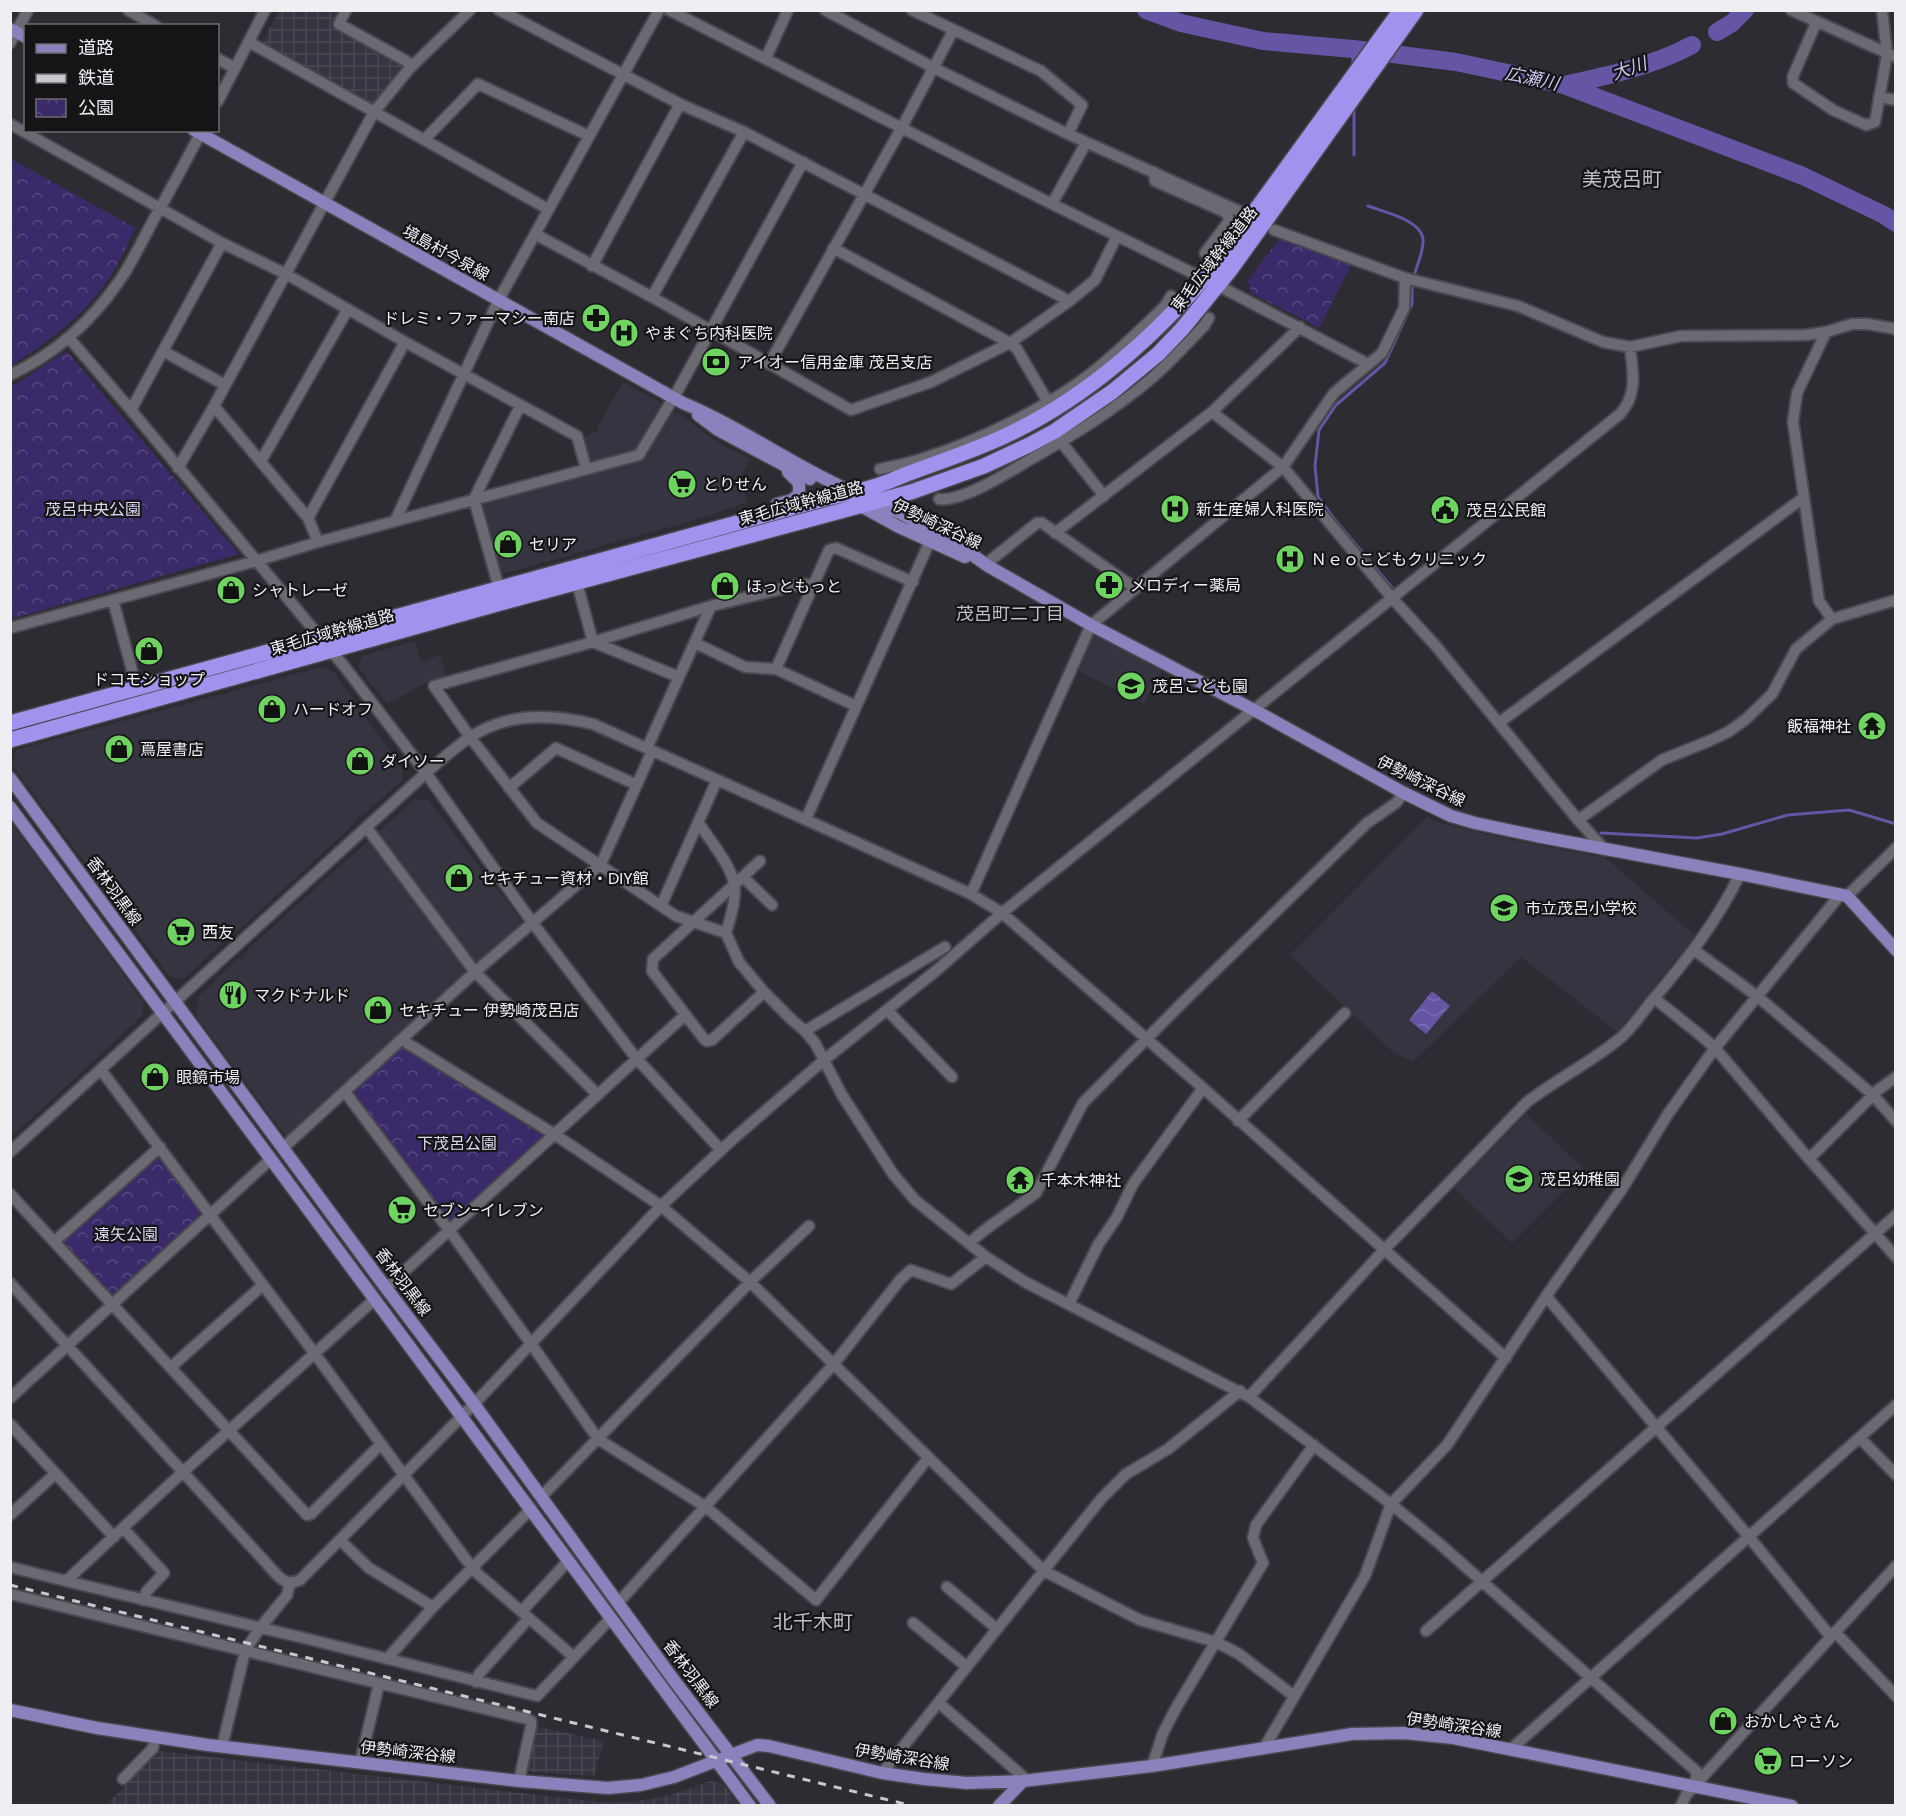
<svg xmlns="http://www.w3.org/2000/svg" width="1906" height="1816" font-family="Poppins,'Noto Sans JP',sans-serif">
<defs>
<pattern id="industrial-grid" width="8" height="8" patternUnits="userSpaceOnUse" patternTransform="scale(1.5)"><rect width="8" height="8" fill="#353440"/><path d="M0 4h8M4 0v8" fill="none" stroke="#494853"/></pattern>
<pattern id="park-crowns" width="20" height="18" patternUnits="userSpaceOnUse" patternTransform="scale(1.5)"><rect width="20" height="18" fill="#3a2a6a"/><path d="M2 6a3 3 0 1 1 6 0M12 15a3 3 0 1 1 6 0" fill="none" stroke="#574980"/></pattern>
<pattern id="water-waves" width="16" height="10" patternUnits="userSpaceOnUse" patternTransform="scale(1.5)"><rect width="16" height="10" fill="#6655a4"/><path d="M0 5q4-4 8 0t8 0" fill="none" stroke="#7c6eb1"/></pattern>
</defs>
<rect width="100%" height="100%" fill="#2c2c32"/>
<!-- built -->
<path fill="#353440" d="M623,382L660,402V406L639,447L635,450L592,462L587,459L582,438L598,431V426Z
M672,413H678L717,442L750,459L741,477L747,502L705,517L499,575L479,510L485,502L644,460Z
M1100,635L1163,667L1144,704L1075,669L1088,639Z
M415,641L421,662L440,655L446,677L426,683L387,704L358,667L362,656Z
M321,667L334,672L403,770V780L356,820L354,824L239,930L233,932L226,937L225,941L183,979L170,977L12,765L16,750Z
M415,799L428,800L521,920V923L291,1136L285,1135L196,1016L198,997L237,959H241L249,948Z
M1428,816L1433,821L1493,836L1606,858L1695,936L1617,1032L1521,957L1413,1062L1393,1052L1290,955Z
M11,822L144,1003L142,1016L11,1137Z
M1526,1114L1585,1170L1512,1243L1454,1188Z"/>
<!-- industrial -->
<path fill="url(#industrial-grid)" d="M279,11H341L333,25L400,63L402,68L391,80L375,104L370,105L264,46L263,41Z
M535,1726L604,1741L594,1776L532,1772L524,1768Z
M160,1751L599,1802H633L670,1795L710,1781L723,1784L739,1805H107L109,1802Z"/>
<!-- park -->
<path fill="url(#park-crowns)" d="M11,159L136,228C127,244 120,262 110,277C86,315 48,342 11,366Z
M1279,239L1352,263L1319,328L1251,293L1248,280Z
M65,352L69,354L239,554L15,618L10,616L11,387Z
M402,1045L406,1046L544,1135L452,1220L446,1219L353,1095V1091Z
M157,1156L161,1157L201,1212L200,1217L113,1296L108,1295L62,1244L63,1240Z"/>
<!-- water -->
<path fill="url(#water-waves)" d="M1432,991L1450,1006L1426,1034L1409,1020Z"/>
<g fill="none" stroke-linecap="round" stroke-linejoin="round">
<!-- stream -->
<path stroke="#6655a4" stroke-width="3" d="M1353,49V66
M1354,109V155
M1368,206C1384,212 1421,220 1423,239C1424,251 1417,265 1414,276
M1393,589L1336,521L1318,497L1315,466L1319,430L1336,405L1385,363L1412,304V283
M1601,833L1697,838L1722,834L1788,815L1849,810L1896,824"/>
<!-- river -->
<path stroke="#6655a4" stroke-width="18" d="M1146,10L1181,23L1263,41L1353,49L1456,62L1564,85L1803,176L1884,215L1896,223
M1717,32L1732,23L1745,10
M1564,85C1607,76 1653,66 1692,45"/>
<!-- minor casing -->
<g stroke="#49484e" stroke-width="14">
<path id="minor" d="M128,10L156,26
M346,10L339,24L406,61L412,66
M499,10L680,104L744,132L1062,297L1068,302
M669,10L1052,204L1219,286L1368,364
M825,10L934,68L1068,134L1241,212
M912,10L1041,71L1082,105L1068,134
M1791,10L1896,57
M1816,23L1793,76V83L1833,110L1866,125L1875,122L1887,54L1882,10
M249,42L548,209
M10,43L28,10
M766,58L788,10
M218,59L235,68
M1879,97L1896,100
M218,101L265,10
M10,124L222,243L286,274L405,342L577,436L586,468
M425,139L478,84L589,136
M1154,172L1155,181L1227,213L1229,221L1205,253
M1052,204L1086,143
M1274,230L1405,278L1518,306L1603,342L1630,347L1681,336L1806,335L1826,332L1852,324H1868L1896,329
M535,234L652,297L851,410L931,382L1010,343L1068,302L1095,280L1117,236
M222,243L163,351L225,385
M833,248L1010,343L1017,349L1048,402
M592,266L680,104
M652,297L744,132
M1826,332L1797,393L1793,422L1819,601L1832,619
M69,338L131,410L344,666L426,773L532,922L636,1058L721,1150
M769,364L902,127L953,31
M10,375C55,354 92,321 120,280C133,261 143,239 154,219C170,190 187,160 202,130
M214,406L308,518L318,542
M131,410L163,351
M1212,412L1283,467L1392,598L1435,645L1578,820L1605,850
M1062,443L1104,496
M261,461L348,309
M178,468L214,406L374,112L409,69L470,10
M880,469C895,466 910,463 924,458C977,442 1052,405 1094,371C1119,351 1142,328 1165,306L1171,296
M939,499C961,502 1006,474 1026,462C1070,437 1113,411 1152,378C1170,362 1187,344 1204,326L1209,318
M308,518L405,342
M395,521L498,301L659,10
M1055,533L1212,412L1300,327
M988,566L991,560L1037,523H1042L1135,588
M577,583L593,642
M813,585L802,584L711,606L593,642L434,686L470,737L537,823L676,916L726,933L739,962L764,992L792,1020L805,1031L815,1043L842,1095L893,1174L915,1200L986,1257L1025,1282L1249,1397L1391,1504L1441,1545L1697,1772L1694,1787
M499,588L474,499L520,406
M113,600L137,689
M10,628L256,561L318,542L639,455L678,390L803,162
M593,642L679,677
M695,643L745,667L776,669L856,706
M776,669L829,550L836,548L913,582
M1500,722L1803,498
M647,748L711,606
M509,788L556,748L637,785
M806,819L930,541
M1578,820L1662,760L1709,741L1728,732L1745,720L1772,694L1796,649L1832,619L1896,600
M698,822C709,839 730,864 734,883C737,898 730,919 726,933
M367,828L475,972L598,1095
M760,861L653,959L652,971L704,1039L707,1041L712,1040L764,992
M743,877L772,905
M971,894L1091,625L1283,467L1334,393L1382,353L1404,308L1405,278
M1847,896L1896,848
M661,906L717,780
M1694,950L1757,996L1873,1095L1896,1121
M1654,998L1699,1034L1715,1048L1809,1159L1896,1257
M887,1010L952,1077
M805,1031L945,947
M403,1038L407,1043L554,1134L661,1206L750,1282L1044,1571L1140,1620L1216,1642L1239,1654L1294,1696
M101,1070L315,1354L467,1561L478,1574L574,1657
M345,1092L449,1230L539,1355L598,1439L706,1507L816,1600L928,1458
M1238,1121L1345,1013
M283,1148L475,972L601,864L652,751
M10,1152L426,773C440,761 454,748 469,738C506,712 552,714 593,724L971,894L1002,913L1203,1088L1506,1358
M1809,1159L1878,1090L1896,1077
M10,1194L307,1515L311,1514L381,1444
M55,1241L160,1147
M969,1243L986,1229L1036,1193L1083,1103L1184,1001L1367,823L1396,803L1404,793
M10,1283L278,1576C285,1583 291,1584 300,1580L474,1404L661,1206L733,1139L824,1060L937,970L1002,913L1620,414C1638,394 1633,372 1630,347
M386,1288L685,1015
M1546,1296L1749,1537L1831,1637
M1069,1304L1098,1245L1117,1217L1133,1184L1203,1088
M171,1367L263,1285
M1249,1397L1384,1250L1527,1102C1556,1080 1589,1063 1618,1040C1631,1030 1641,1014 1651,1002C1685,962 1717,922 1740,874
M10,1398L271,1159
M10,1424L114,1537
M1860,1438L1896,1475
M541,1497L750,1282L809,1226
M10,1515L55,1474
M123,1528L164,1573L147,1591L143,1600
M340,1540L369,1568L433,1607
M10,1567L66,1581L184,1471L375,1299
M66,1581L308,1639L537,1696L611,1618
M947,1587L997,1629
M10,1594L527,1719L531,1721V1726L519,1781
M618,1603L833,1365L900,1280L911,1270L951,1284L986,1257
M522,1611L569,1560
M913,1623L967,1667
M1426,1631L1896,1215
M1835,1632L1896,1696
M387,1659L433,1607L531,1509
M476,1682L479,1674L529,1618
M939,1703L1028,1781
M222,1747L245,1651L260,1628L287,1595L290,1583
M1264,1748L1365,1576L1391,1504L1447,1445L1549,1292L1622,1189L1668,1114L1715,1048L1840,895
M1510,1750L1896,1405
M360,1763L379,1684
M1152,1766L1163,1733L1176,1708L1263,1563L1253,1538L1256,1525L1314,1445
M882,1773L1101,1499L1126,1474L1168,1449L1240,1391
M123,1779L153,1748L155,1737
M1681,1806L1686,1795L1896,1566"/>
</g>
<!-- major casing -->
<g stroke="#49484e" stroke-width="15">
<path id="major" d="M10,29L26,37
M194,130L683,403C743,428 796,468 855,493
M698,415L718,430L810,479
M871,500L902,514L960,546L988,566L1091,625L1254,710L1404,793L1451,816L1475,823L1536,836L1740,874L1847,896L1896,950
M777,504L792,500L799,494V483L788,472
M857,504L899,527L965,557
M10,778L386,1288L474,1404L673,1679L770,1806
M10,807L750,1806
M10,1710L97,1728L208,1745L519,1781L608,1788L641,1785L674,1777L757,1745L769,1746L882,1773L924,1779L967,1783L1023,1781L1152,1766L1352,1734L1404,1733L1453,1738L1792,1806
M999,1806L1023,1781"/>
</g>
<!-- highway casing -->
<g stroke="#49484e" stroke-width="18">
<path id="highway" d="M10,723L824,499C840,495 857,492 873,487C887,483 901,476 915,471C945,460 975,450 1005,436C1089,397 1159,333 1218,262L1401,10
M10,740L504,602L911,492L984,466L1029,445L1055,431L1112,392L1158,354L1182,329L1231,269L1416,10"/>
</g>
<!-- minor -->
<use href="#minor" stroke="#6b6a72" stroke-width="10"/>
<!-- major -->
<use href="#major" stroke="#8c81bc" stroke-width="12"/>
<!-- highway -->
<use href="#highway" stroke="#a291ed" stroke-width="15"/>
<!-- rail -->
<path stroke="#c8c8cd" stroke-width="3" stroke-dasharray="8 8" stroke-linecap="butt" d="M10,1585L913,1806"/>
</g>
<!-- icons -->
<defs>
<g id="pharmacy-disc" transform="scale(1.5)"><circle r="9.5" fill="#6ed360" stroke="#151517"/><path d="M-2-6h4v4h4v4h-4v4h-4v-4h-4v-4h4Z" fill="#111"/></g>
<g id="hospital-disc" transform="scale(1.5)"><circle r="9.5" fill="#6ed360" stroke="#151517"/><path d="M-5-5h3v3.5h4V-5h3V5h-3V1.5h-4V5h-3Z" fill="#111"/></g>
<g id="bank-disc" transform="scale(1.5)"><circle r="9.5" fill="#6ed360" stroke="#151517"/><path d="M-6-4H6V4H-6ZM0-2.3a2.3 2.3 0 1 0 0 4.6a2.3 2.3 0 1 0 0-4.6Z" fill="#111"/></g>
<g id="supermarket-disc" transform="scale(1.5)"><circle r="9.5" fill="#6ed360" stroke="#151517"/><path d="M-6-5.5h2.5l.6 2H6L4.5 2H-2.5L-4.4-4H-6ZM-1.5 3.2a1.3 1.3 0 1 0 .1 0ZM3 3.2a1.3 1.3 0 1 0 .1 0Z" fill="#111"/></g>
<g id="civic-disc" transform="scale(1.5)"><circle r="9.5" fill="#6ed360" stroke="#151517"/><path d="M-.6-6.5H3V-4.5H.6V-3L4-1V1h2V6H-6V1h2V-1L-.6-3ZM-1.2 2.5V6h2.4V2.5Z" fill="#111"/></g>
<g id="shop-disc" transform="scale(1.5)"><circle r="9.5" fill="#6ed360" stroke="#151517"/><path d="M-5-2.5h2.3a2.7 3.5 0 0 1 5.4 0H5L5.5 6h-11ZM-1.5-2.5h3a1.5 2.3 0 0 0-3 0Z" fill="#111"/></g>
<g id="school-disc" transform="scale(1.5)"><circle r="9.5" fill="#6ed360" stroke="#151517"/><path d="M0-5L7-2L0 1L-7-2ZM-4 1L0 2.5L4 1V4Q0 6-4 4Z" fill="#111"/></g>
<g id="temple-disc" transform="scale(1.5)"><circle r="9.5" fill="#6ed360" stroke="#151517"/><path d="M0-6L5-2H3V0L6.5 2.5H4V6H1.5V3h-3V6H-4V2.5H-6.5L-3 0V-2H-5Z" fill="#111"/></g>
<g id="restaurant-disc" transform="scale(1.5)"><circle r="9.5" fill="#6ed360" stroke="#151517"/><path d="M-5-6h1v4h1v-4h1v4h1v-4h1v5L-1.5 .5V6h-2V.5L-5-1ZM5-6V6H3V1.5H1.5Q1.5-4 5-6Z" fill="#111"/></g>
</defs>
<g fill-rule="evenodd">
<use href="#pharmacy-disc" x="596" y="318"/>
<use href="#hospital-disc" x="624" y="333"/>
<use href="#bank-disc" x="716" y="362"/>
<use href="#supermarket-disc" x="682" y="484"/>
<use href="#hospital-disc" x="1175" y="509"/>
<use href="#civic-disc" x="1445" y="510"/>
<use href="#shop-disc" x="508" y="544"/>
<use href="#hospital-disc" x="1290" y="559"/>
<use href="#pharmacy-disc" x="1109" y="585"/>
<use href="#shop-disc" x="725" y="586"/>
<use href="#shop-disc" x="231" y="590"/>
<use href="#shop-disc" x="149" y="651"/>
<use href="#school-disc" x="1131" y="686"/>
<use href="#shop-disc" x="272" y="709"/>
<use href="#temple-disc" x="1872" y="726"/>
<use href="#shop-disc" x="119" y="749"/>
<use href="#shop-disc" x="360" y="761"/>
<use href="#shop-disc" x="459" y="878"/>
<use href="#school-disc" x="1504" y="908"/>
<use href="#supermarket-disc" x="181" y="932"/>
<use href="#restaurant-disc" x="233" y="995"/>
<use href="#shop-disc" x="378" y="1010"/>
<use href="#shop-disc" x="155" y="1077"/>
<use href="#school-disc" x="1519" y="1179"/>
<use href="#temple-disc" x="1020" y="1180"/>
<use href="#supermarket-disc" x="402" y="1210"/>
<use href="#shop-disc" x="1723" y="1721"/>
<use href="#supermarket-disc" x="1768" y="1761"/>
</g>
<g text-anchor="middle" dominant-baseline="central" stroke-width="4.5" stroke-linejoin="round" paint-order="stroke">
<!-- street labels -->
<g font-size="16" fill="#efeef3" stroke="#151517">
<text transform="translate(446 253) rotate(29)">境島村今泉線</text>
<text transform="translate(1214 259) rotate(-52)">東毛広域幹線道路</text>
<text transform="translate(801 503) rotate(-15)">東毛広域幹線道路</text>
<text transform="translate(937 524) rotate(25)">伊勢崎深谷線</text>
<text transform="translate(332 632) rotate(-16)">東毛広域幹線道路</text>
<text transform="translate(1421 781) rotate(26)">伊勢崎深谷線</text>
<text transform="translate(114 891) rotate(54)">香林羽黒線</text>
<text transform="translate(403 1282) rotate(53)">香林羽黒線</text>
<text transform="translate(691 1674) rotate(53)">香林羽黒線</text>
<text transform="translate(1454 1725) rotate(8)">伊勢崎深谷線</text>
<text transform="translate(408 1752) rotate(6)">伊勢崎深谷線</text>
<text transform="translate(902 1757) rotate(9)">伊勢崎深谷線</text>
</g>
<!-- poi labels -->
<g font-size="16" fill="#efeef3" stroke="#151517" text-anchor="start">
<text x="575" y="318" text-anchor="end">ドレミ・ファーマシー南店</text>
<text x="645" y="333">やまぐち内科医院</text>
<text x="737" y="362">アイオー信用金庫 茂呂支店</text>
<text x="703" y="484">とりせん</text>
<text x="1196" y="509">新生産婦人科医院</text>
<text x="1466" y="510">茂呂公民館</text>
<text x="529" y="544">セリア</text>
<text x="1311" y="559">Ｎｅｏこどもクリニック</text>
<text x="1130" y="585">メロディー薬局</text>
<text x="746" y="586">ほっともっと</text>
<text x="252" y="590">シャトレーゼ</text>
<text x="149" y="679" text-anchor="middle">ドコモショップ</text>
<text x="1152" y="686">茂呂こども園</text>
<text x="293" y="709">ハードオフ</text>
<text x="1851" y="726" text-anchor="end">飯福神社</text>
<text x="140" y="749">蔦屋書店</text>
<text x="381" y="761">ダイソー</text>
<text x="480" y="878">セキチュー資材・DIY館</text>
<text x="1525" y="908">市立茂呂小学校</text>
<text x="202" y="932">西友</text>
<text x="254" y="995">マクドナルド</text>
<text x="399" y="1010">セキチュー 伊勢崎茂呂店</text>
<text x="176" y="1077">眼鏡市場</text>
<text x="1540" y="1179">茂呂幼稚園</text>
<text x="1041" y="1180">千本木神社</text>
<text x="423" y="1210">セブン-イレブン</text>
<text x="1744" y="1721">おかしやさん</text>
<text x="1789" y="1761">ローソン</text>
</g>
<!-- park labels -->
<g font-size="16" fill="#dbd8ef" stroke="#151517">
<text x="93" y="509">茂呂中央公園</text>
<text x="457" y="1143">下茂呂公園</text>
<text x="126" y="1234">遠矢公園</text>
</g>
<!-- water labels -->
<g font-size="18" font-style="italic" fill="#c8c2ee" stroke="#151517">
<text transform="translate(1629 68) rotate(-19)">大川</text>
<text transform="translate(1532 78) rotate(12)">広瀬川</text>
</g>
<!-- neighbourhood labels -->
<g font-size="18" fill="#bfbec6" stroke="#151517">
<text x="1010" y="613">茂呂町二丁目</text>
</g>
<!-- quarter labels -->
<g font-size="20" fill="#bfbec6" stroke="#151517">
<text x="1622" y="179">美茂呂町</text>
<text x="813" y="1622">北千木町</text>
</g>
</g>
<!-- border -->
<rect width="1906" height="1816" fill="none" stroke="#efeef3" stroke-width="24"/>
<!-- legend -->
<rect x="24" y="24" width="195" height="108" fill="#151517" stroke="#6c6c6f" stroke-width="1.5"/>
<rect x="36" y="44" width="30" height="9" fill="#8c81bc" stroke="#6c6c6f" stroke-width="1.5"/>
<text x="78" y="54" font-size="18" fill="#efeef3">道路</text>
<rect x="36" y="74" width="30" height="9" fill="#c8c8cd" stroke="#6c6c6f" stroke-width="1.5"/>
<text x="78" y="84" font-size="18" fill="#efeef3">鉄道</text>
<rect x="36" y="99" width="30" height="18" fill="url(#park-crowns)" stroke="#6c6c6f" stroke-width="1.5"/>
<text x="78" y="114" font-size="18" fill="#efeef3">公園</text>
</svg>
